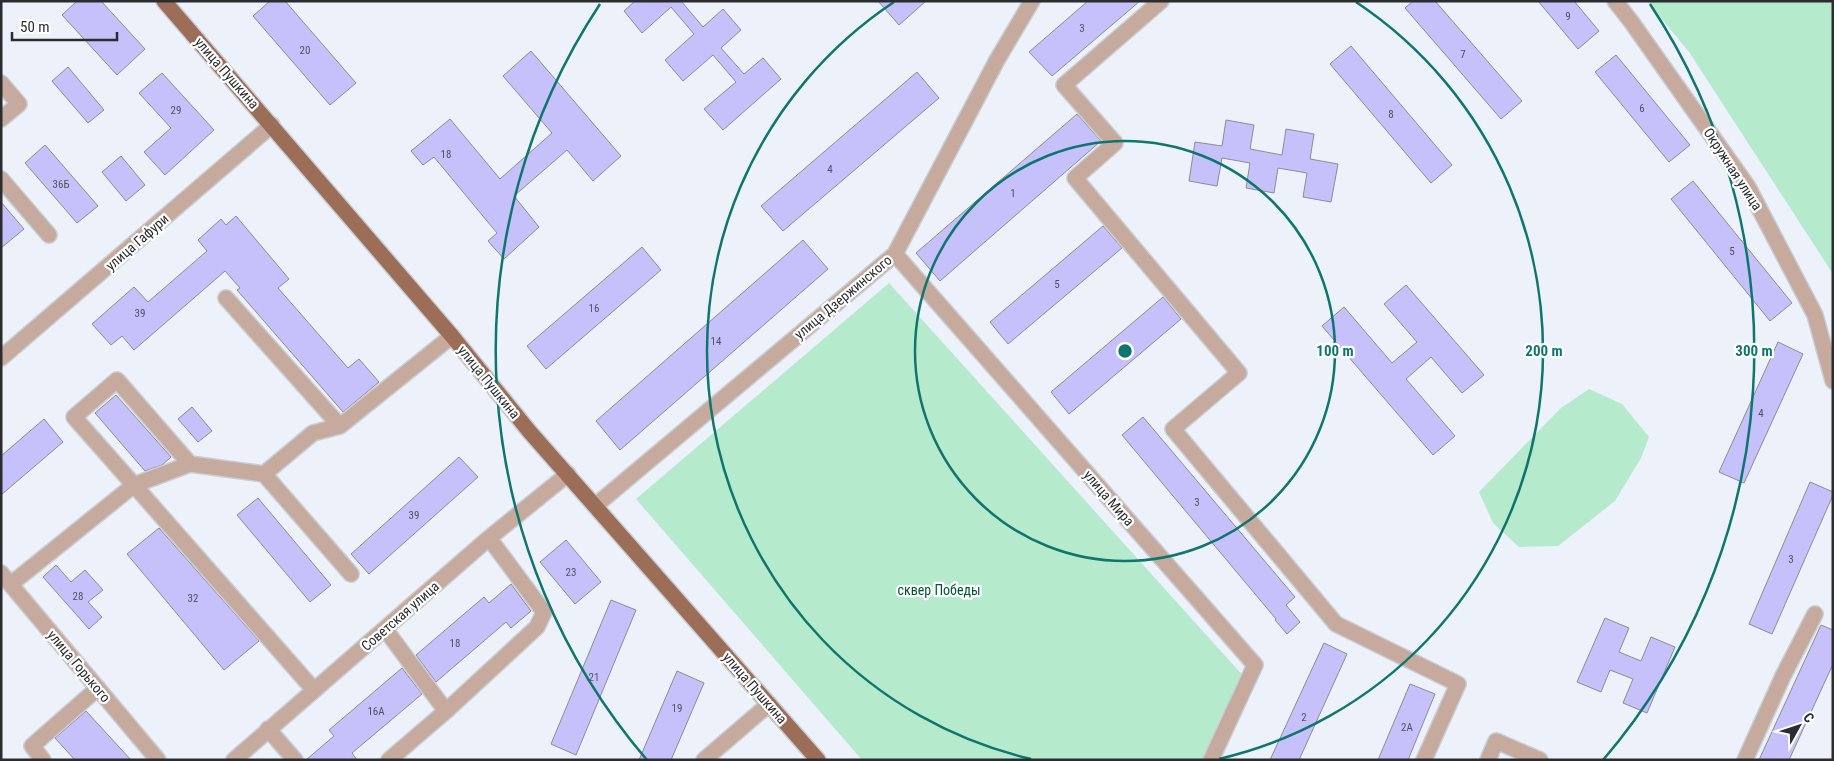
<svg xmlns="http://www.w3.org/2000/svg" width="1834" height="761" font-family="'Roboto Condensed',sans-serif">
<rect width="100%" height="100%" fill="#ecf1fa"/>
<!-- green -->
<path fill="#b6eacd" d="M1647,1H1833V274L1689,52Z
M889,283L1246,679L1209,760H862L636,499Z
M1589,389L1622,404L1649,437L1641,458L1615,501L1558,546L1519,547L1493,523L1479,492L1561,408Z"/>
<!-- building -->
<path fill="#c6c1fb" stroke="#8c8c95" d="M77,1H101L145,49L117,75L62,15Z
M270,1H285L356,83L330,105L253,16Z
M635,1H681L703,27L723,9L741,30L721,48L744,74L763,58L781,79L723,130L704,109L736,82L713,55L683,81L665,60L694,34L671,7L642,33L624,11Z
M878,1H926L899,25Z
M1088,1H1140L1052,76L1029,52Z
M1413,1H1435L1522,101L1501,119L1405,8Z
M1538,1H1574L1599,31L1578,49Z
M1351,46L1452,165L1431,183L1330,64Z
M531,51L621,156L593,181L567,150L514,196L539,227L504,259L488,241L497,233L434,157L423,165L411,151L450,119L500,179L552,133L503,76Z
M1616,55L1690,145L1669,162L1595,72Z
M68,67L104,110L88,123L52,81Z
M917,72L939,98L783,231L761,206Z
M162,73L214,130L165,175L144,152L171,128L139,93Z
M1077,114L1101,141L940,281L916,253Z
M1226,120L1254,125L1250,149L1282,155L1286,129L1314,134L1310,159L1338,164L1331,202L1303,197L1307,173L1278,168L1274,193L1246,188L1250,163L1222,158L1217,186L1189,181L1195,142L1222,146Z
M45,145L98,206L77,223L25,163Z
M121,156L145,185L126,201L102,172Z
M1693,181L1792,303L1770,321L1671,199Z
M1,202L24,229L1,248Z
M236,216L289,279L278,288L348,368L359,359L379,382L343,412L237,290L240,288L225,271L134,350L122,336L111,345L92,324L134,287L148,302L207,251L198,240L221,219L226,225Z
M1103,226L1122,248L1008,344L990,322Z
M803,240L828,269L620,450L596,421Z
M642,247L661,270L546,369L527,346Z
M1406,285L1484,375L1462,393L1431,357L1406,379L1455,436L1433,455L1322,326L1344,307L1392,363L1417,342L1384,304Z
M1163,297L1181,319L1069,414L1051,392Z
M1778,342L1803,354L1744,483L1719,472Z
M116,395L171,457L162,465L145,471L95,413Z
M192,407L212,431L198,442L178,419Z
M1143,417L1295,597L1286,605L1300,622L1287,634L1275,620L1276,619L1122,435Z
M44,419L63,442L1,495V456Z
M459,457L478,477L369,574L351,554Z
M1810,482L1833,492V495L1772,634L1749,624Z
M258,498L331,585L310,602L237,515Z
M159,528L259,641L224,670L127,554Z
M566,540L601,582L575,604L540,562Z
M56,565L71,582L85,570L103,590L88,602L102,617L89,629L43,577Z
M511,584L531,611L511,628L506,622L436,682L416,655L484,597L489,603Z
M611,600L636,610L576,755L551,744Z
M1605,618L1629,628L1619,652L1641,661L1651,637L1675,647L1647,713L1623,703L1633,679L1610,670L1601,692L1577,682Z
M1821,625L1833,630V664L1789,760H1759Z
M1324,643L1347,654L1299,760H1270Z
M402,668L422,694L352,753L357,760H306L334,736L329,730Z
M677,671L704,683L671,760H639Z
M1410,684L1435,694L1408,760H1378Z
M86,711L131,760H75L55,738Z"/>
<g fill="none" stroke-linecap="round" stroke-linejoin="round">
<!-- minor casing -->
<g stroke="#c9ced5" stroke-width="18">
<path id="minor" d="M1161,1L1064,85L1115,143L1075,178L1239,373L1173,429L1336,624L1458,684L1424,760
M1615,1L1630,20L1748,187L1815,315L1833,381
M1,83L19,104L1,119
M1,179L49,235
M895,254L1255,665L1211,760
M226,298L340,426
M1,358L272,125
M190,464L264,474L313,433L340,426L452,336
M264,474L351,574
M595,506L895,254L997,60L1032,1
M1,573L158,760
M11,584L134,485L74,417L117,380L190,464L134,485L314,690
M385,629L446,711L389,760
M446,711L537,627L544,612L489,538
M268,729L295,760
M43,760L32,746L98,688
M234,760L489,538L568,474
M704,760L769,704
M1488,760L1496,741L1540,760
M1745,760L1783,676L1815,614"/>
</g>
<!-- major casing -->
<g stroke="#c9ced5" stroke-width="18">
<path id="major" d="M164,1L452,336L529,431L818,760"/>
</g>
<!-- minor -->
<use href="#minor" stroke="#c5aa9d" stroke-width="15"/>
<!-- major -->
<use href="#major" stroke="#9d6e57" stroke-width="15"/>
</g>
<!-- distance rings -->
<g fill="none" stroke="#0f766e" stroke-width="2.5">
<circle cx="1125" cy="351" r="210"/>
<path d="M1031 759A419 419 0 0 1 894 2M1356 2A419 419 0 0 1 1219 759"/>
<path d="M647 760A629 629 0 0 1 600 4M1650 4A629 629 0 0 1 1603 760"/>
</g>
<g text-anchor="middle" dominant-baseline="central" stroke-width="4.5" stroke-linejoin="round" paint-order="stroke">
<!-- number labels -->
<g font-size="11" fill="#515162">
<text x="1568" y="16">9</text>
<text x="1082" y="28">3</text>
<text x="305" y="50">20</text>
<text x="1463" y="54">7</text>
<text x="1642" y="108">6</text>
<text x="176" y="110">29</text>
<text x="1391" y="114">8</text>
<text x="446" y="154">18</text>
<text x="830" y="169">4</text>
<text x="61" y="184">36Б</text>
<text x="1013" y="193">1</text>
<text x="1732" y="251">5</text>
<text x="1057" y="284">5</text>
<text x="594" y="308">16</text>
<text x="140" y="313">39</text>
<text x="716" y="341">14</text>
<text x="1761" y="413">4</text>
<text x="1197" y="502">3</text>
<text x="414" y="515">39</text>
<text x="1791" y="559">3</text>
<text x="571" y="572">23</text>
<text x="78" y="596">28</text>
<text x="193" y="598">32</text>
<text x="455" y="643">18</text>
<text x="594" y="677">21</text>
<text x="677" y="708">19</text>
<text x="376" y="711">16А</text>
<text x="1304" y="717">2</text>
<text x="1407" y="727">2А</text>
</g>
<!-- street labels -->
<g font-size="14" fill="#2a2c2f" stroke="#fff">
<text transform="translate(227 73) rotate(49)">улица Пушкина</text>
<text transform="translate(1733 169) rotate(57)">Окружная улица</text>
<text transform="translate(137 242) rotate(-41)">улица Гафури</text>
<text transform="translate(843 297) rotate(-40)">улица Дзержинского</text>
<text transform="translate(489 382) rotate(51)">улица Пушкина</text>
<text transform="translate(1109 498) rotate(49)">улица Мира</text>
<text transform="translate(400 616) rotate(-41)">Советская улица</text>
<text transform="translate(79 666) rotate(50)">улица Горького</text>
<text transform="translate(755 688) rotate(49)">улица Пушкина</text>
</g>
<!-- park labels -->
<g font-size="14" fill="#005334" stroke="#fff">
<text x="939" y="590">сквер Победы</text>
</g>
</g>
<circle cx="1125" cy="351" r="8" fill="#0f766e" stroke="#fff" stroke-width="2.5"/>
<g font-size="15" text-anchor="middle" font-weight="bold" fill="#0f766e" stroke="#fff" stroke-width="4.5" stroke-linejoin="round" paint-order="stroke">
<text x="1335" y="356">100 m</text>
<text x="1544" y="356">200 m</text>
<text x="1754" y="356">300 m</text>
</g>
<!-- border -->
<rect width="1834" height="761" fill="none" stroke="#2a2c2f" stroke-width="5"/>
<!-- north arrow -->
<g transform="translate(1799 726) rotate(50)" stroke="#ffffff" stroke-width="4" paint-order="stroke">
<path d="M0-4L9 19L0 12L-9 19Z" fill="#2a2c2f"/>
<text y="-8" font-size="14" font-weight="bold" text-anchor="middle" fill="#2a2c2f">С</text>
</g>
<!-- scale -->
<path d="M12 32v8h105v-8" fill="none" stroke="#2a2c2f" stroke-width="2.5"/>
<text x="20" y="32" font-size="15" fill="#2a2c2f" stroke="#ffffff" stroke-width="4" paint-order="stroke">50 m</text>
</svg>
